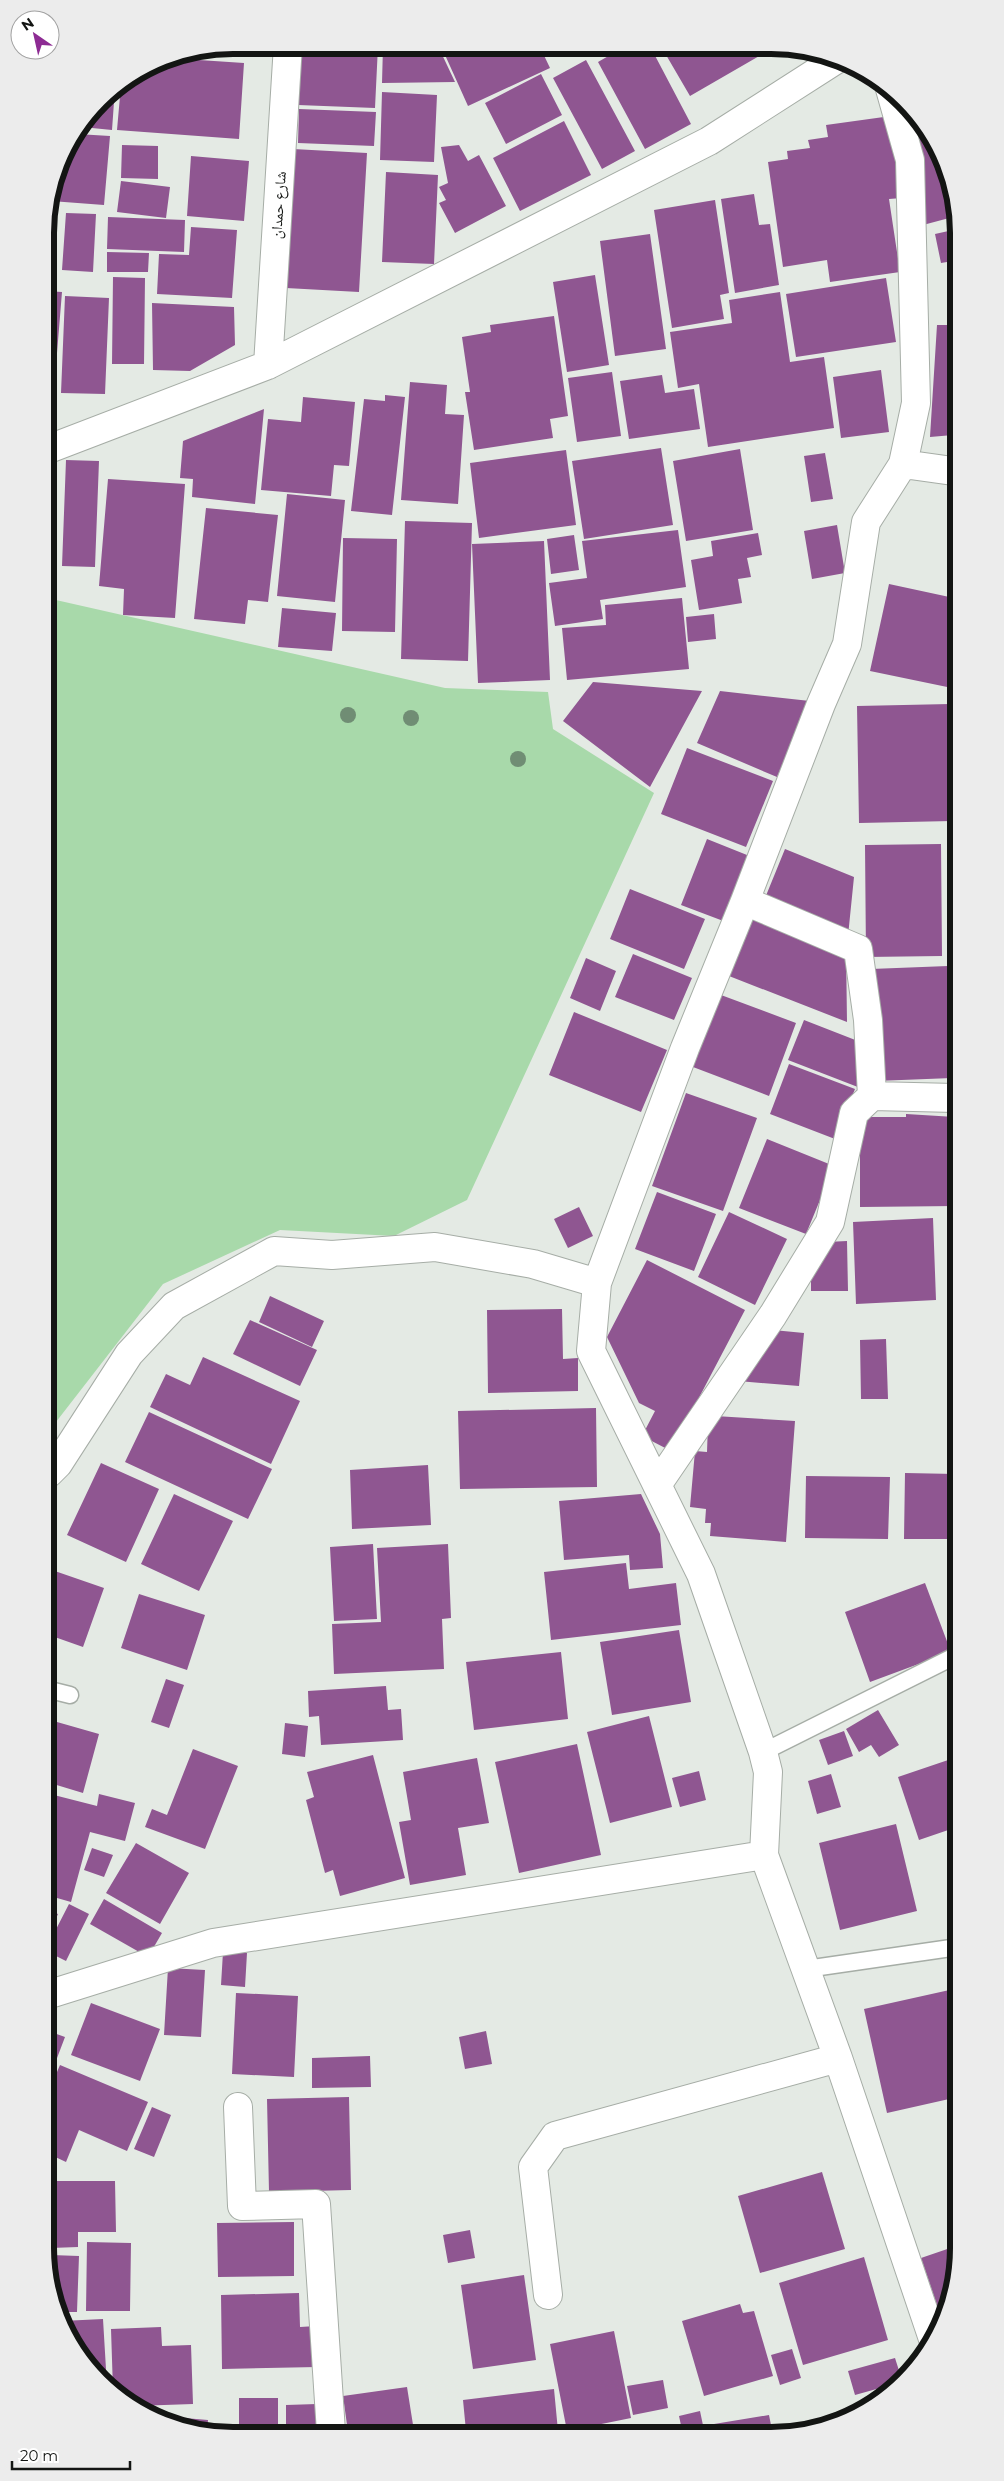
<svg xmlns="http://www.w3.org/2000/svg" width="1004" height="2481" font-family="Montserrat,'Noto Naskh Arabic',sans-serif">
<rect width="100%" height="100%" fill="#e4eae4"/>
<!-- green -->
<path fill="#a8d9aa" d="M47,598L445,688L548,692L553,729L654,793L467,1200L394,1236L280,1230L163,1284L49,1431Z"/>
<!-- building -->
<path fill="#8f5691" d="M233,45H236L235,57L190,54Z
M301,45L378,46L375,108L298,105Z
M383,46H438L455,82L382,83Z
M441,46L540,47L550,68L468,106Z
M624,47L651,48L691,124L645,149L598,62Z
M662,48H773L690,96Z
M169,58L244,63L239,139L117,130L121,85L161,59Z
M586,60L635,151L602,169L553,78Z
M541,74L562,115L506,144L485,103Z
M115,88L112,130L82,127L109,92Z
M382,92L437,95L434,162L380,160Z
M299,109L376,112L374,146L298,143Z
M912,112L934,139L953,185V217L923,225Z
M891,116L902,198L889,199L900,272L830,282L827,260L783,267L768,162L788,159L787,151L810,148L808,140L828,137L826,125Z
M564,121L591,175L520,211L493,158Z
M77,134L110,136L104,205L51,201L65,150Z
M122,145L158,146V179L121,178Z
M459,145L468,161L479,155L506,206L455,233L439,203L446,200L439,187L448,183L441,147Z
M293,149L367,153L359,292L286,288Z
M191,156L249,161L244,221L187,216Z
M386,172L438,175L434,264L382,262Z
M121,181L170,187L166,218L117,212Z
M754,194L759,225L770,224L779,285L735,293L721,199Z
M715,200L729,293L720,295L724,319L672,328L654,210Z
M50,205L49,234H45V220Z
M66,213L96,214L93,272L62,270Z
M108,217L185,220L184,252L107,249Z
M191,227L237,230L232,298L157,294L159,254L189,255Z
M953,230V261L941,263L935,234Z
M650,234L666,349L615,356L600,241Z
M45,238L57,239L53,286L46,285Z
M107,252L149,253L148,272H107Z
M595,275L609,365L567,372L553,282Z
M113,277L145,278L144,364H112Z
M886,278L896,342L796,357L786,294Z
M46,291L62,292L57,353H46Z
M780,292L790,362L824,357L834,428L708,447L699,384L678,388L670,332L732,323L729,300Z
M65,296L109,298L105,394L61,393Z
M152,303L234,307L235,345L190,371L153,370Z
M554,316L568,416L550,419L553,438L474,450L465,392H470L462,337L491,332L490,325Z
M937,325H953V435L930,437Z
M881,370L889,432L841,438L833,377Z
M612,372L621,436L577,442L568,378Z
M662,375L665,393L694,389L700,429L629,439L620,381Z
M410,382L447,385L445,414L464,415L458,504L401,500Z
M385,395L405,397L392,515L351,511L364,399L385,401Z
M303,397L355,402L349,466L334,465L331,496L261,490L268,419L301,422Z
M264,409L255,504L192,497L193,479L180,478L183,441Z
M661,448L673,525L584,539L572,461Z
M740,449L753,530L686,541L673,461Z
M566,450L576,525L479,538L470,463Z
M825,453L833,499L811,502L804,456Z
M66,460L99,461L95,567L62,566Z
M46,474H54V562L46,561Z
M108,479L185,484L175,618L123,615L124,589L99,586Z
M287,494L345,500L335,602L277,596Z
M206,508L278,515L268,602L248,600L245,624L194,619Z
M405,521L472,523L468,661L401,659Z
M837,525L845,573L812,579L804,531Z
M678,530L686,587L600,600L603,619L555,626L549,583L587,578L582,541Z
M758,533L762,555L747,558L751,577L738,579L742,603L699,610L691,560L713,556L711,541Z
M574,535L579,570L551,574L547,539Z
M343,538L397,539L395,632L342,631Z
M544,541L550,680L478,683L472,544Z
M889,584L954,598V677L952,688L870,671Z
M682,598L689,669L567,680L562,628L606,625L605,605Z
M282,608L336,613L332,651L278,647Z
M714,614L716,639L688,642L686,617Z
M593,682L702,691L650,787L563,721Z
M720,691L810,701L777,777L697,743Z
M950,704L952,821L859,823L857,706Z
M687,748L773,781L746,847L661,814Z
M707,839L752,857L726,922L681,905Z
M941,844L942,956L866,957L865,845Z
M785,849L854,877L848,936L763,903Z
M948,857H955V954H948Z
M630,889L705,919L684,969L610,939Z
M754,912L846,948L847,1022L729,976Z
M633,954L692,978L674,1020L615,997Z
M586,958L616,971L600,1011L570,998Z
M948,966L952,1078L876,1081L871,969Z
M951,978H955V1013H954Z
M721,995L796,1023L769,1096L693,1067Z
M574,1012L667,1050L641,1112L549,1075Z
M804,1020L863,1043V1089L788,1060Z
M789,1064L855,1089L835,1139L770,1114Z
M686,1093L757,1118L723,1211L652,1186Z
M906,1114L955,1117L956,1206L860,1207V1117H906Z
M767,1139L834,1166L806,1234L739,1208Z
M657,1192L716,1214L694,1271L635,1249Z
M579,1207L593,1236L568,1248L554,1219Z
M729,1212L787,1239L755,1305L698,1277Z
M952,1217H956V1304H950Z
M933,1218L936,1300L856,1304L853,1222Z
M847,1241L848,1291H811V1266L827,1242Z
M647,1260L745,1310L671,1451L642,1436L655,1411L639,1403L607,1337Z
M270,1296L324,1321L312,1347L259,1322Z
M562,1309L563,1359L578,1358V1391L488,1393L487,1310Z
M250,1320L317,1350L300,1386L233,1354Z
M773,1330L804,1333L799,1386L738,1381Z
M886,1339L888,1399H861L860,1340Z
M203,1357L300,1401L271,1464L150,1407L166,1374L190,1385Z
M596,1408L597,1487L460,1489L458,1411Z
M149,1412L272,1469L248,1519L125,1462Z
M715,1416L795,1421L786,1542L710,1536L711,1523H705L706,1509L690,1507L695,1451L707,1452L708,1423Z
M101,1463L159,1489L126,1562L67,1535Z
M428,1465L431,1525L352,1529L350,1470Z
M905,1473L956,1474L957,1539H904Z
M806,1476L890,1477L888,1539L805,1538Z
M174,1494L233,1521L199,1591L141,1564Z
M641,1494L660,1534L663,1568L630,1570L629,1555L564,1560L559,1501Z
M373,1544L377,1619L334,1621L330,1547Z
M448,1544L451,1618L442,1619L444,1669L334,1674L332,1624L381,1622L377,1548Z
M626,1563L629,1589L676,1583L681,1625L551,1640L544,1572Z
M49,1569L104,1588L83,1647L49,1635Z
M925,1583L951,1652L870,1682L845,1612Z
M139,1594L205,1615L187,1670L121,1648Z
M679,1630L691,1702L612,1715L600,1642Z
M561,1652L568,1719L474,1730L466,1662Z
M166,1679L184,1685L169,1728L151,1722Z
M386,1686L388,1710L401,1709L403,1740L321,1745L319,1716L309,1717L308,1691Z
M878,1710L899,1745L879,1757L871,1745L859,1752L846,1729Z
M649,1716L672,1807L610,1823L587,1732Z
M50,1720L99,1734L83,1793L50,1783Z
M285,1723L308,1726L305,1757L282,1754Z
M844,1731L853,1756L828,1765L819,1740Z
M577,1744L601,1855L519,1873L495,1762Z
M193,1749L238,1766L205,1849L145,1827L152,1809L167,1815Z
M373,1755L405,1878L340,1896L333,1870L325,1873L306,1800L314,1797L307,1772Z
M957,1757V1827L919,1840L898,1777Z
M477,1758L489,1823L458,1828L466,1875L410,1885L399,1822L411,1820L403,1772Z
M699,1771L706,1800L680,1807L672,1778Z
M831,1774L841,1807L817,1814L808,1781Z
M50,1794L97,1806L99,1794L135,1803L125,1841L90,1832L71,1902L50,1896Z
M896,1824L917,1911L840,1930L819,1843Z
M136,1843L189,1873L160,1924L106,1893Z
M92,1848L113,1855L104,1877L84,1870Z
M104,1899L162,1933L148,1957L90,1924Z
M69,1904L89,1914L66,1961L50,1953V1941Z
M50,1911L58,1914L50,1932Z
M223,1952L247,1953L245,1987L221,1985Z
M168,1968L205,1970L201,2037L164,2035Z
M954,1989L958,2007V2097L887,2113L864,2009Z
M236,1993L298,1996L294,2077L232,2074Z
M91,2003L160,2029L140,2081L71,2055Z
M486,2031L492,2064L465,2069L459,2037Z
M51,2032L65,2037L51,2074Z
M370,2056L371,2087L312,2088V2058Z
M60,2065L148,2102L127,2151L79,2130L66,2162L51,2155V2086Z
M349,2097L351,2190L269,2192L267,2099Z
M152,2107L171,2115L154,2157L134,2149Z
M822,2172L845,2249L760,2273L738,2196Z
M51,2181H115L116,2232H78V2247L51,2248Z
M294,2222V2276L218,2277L217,2223Z
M470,2230L475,2258L448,2263L443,2235Z
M87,2242L131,2243L130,2311H86Z
M959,2245V2260L943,2323L921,2258Z
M51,2255L79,2256L77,2312H58L51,2296Z
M864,2257L888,2340L803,2365L779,2283Z
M524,2275L536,2360L473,2369L461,2285Z
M299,2293L300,2327L316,2326L317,2367L222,2369L221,2295Z
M740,2304L743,2313L754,2311L773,2376L704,2396L682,2321Z
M103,2319L107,2386L100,2381L70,2342L62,2321Z
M161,2327L162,2346L191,2345L193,2404L135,2406L113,2390L111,2329Z
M614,2331L631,2418L567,2431L550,2344Z
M792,2349L801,2378L780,2385L771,2355Z
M895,2358L902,2380L898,2383L855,2395L848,2371Z
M663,2380L668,2408L633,2415L627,2386Z
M407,2387L414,2431L348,2432L343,2396Z
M554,2389L558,2431H466L463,2400Z
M239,2398H278V2432H239Z
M877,2402L875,2404L842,2419L841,2415Z
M317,2404V2432H286V2405Z
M700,2411L704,2430H682L679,2416Z
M149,2415L208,2420L207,2432H197Z
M769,2415L772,2430H715L714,2424Z"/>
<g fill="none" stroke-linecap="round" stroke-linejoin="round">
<!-- service casing -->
<g stroke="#a6ada6" stroke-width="19">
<path id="service" d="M50,1690L70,1695
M763,1752L957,1655
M806,1969L958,1947"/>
</g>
<!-- minor casing -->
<g stroke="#a6ada6" stroke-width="30">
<path id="minor" d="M268,365L288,45
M46,450L268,365L709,141L837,59
M903,464L953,471
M872,1096L955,1098
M597,1283L685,1048L745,901
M49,1473L58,1464L129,1354L174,1306L274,1251L332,1255L435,1247L533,1264L597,1283L591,1351L701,1574L763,1752L768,1772L764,1855L838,2058L933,2339
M657,1485L773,1315L830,1222L854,1113L872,1096L868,1020L858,949L745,901L821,704L847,644L866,522L903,464L916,403L910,160L890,89
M50,1994L213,1943L764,1855
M238,2107L242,2206L316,2204L331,2432
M548,2295L533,2167L555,2136L838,2058"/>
</g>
<!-- service -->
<use href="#service" stroke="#fff" stroke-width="16"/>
<!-- minor -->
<use href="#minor" stroke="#fff" stroke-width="28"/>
</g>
<!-- trees -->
<g fill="#708d74">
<circle cx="348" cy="715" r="8"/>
<circle cx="411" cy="718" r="8"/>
<circle cx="518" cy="759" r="8"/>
</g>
<g text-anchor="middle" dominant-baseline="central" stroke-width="5" stroke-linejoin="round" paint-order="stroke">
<!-- street labels -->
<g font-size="15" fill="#131513" stroke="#fff">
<text transform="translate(278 205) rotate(-86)">شارع حمدان</text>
</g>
</g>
<!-- crop -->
<path d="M0 0H1004V2481H0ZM233 54H771A179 179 0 0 1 950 233V2248A179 179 0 0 1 771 2427H233A179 179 0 0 1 54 2248V233A179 179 0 0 1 233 54Z" fill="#ececec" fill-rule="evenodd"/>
<path fill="none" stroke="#131513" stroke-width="6" d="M233 54H771A179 179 0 0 1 950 233V2248A179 179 0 0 1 771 2427H233A179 179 0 0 1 54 2248V233A179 179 0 0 1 233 54Z"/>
<!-- north arrow -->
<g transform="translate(35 35) rotate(326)"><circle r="24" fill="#ffffff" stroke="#a1a1a1"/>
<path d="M0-4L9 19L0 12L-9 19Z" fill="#8d2b93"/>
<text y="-8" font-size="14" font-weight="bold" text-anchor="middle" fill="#131513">N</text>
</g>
<!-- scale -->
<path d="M12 2461v8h118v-8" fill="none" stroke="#131513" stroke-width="2.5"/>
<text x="20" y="2461" font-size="15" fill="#131513" stroke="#ffffff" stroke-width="4" paint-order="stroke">20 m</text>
</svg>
